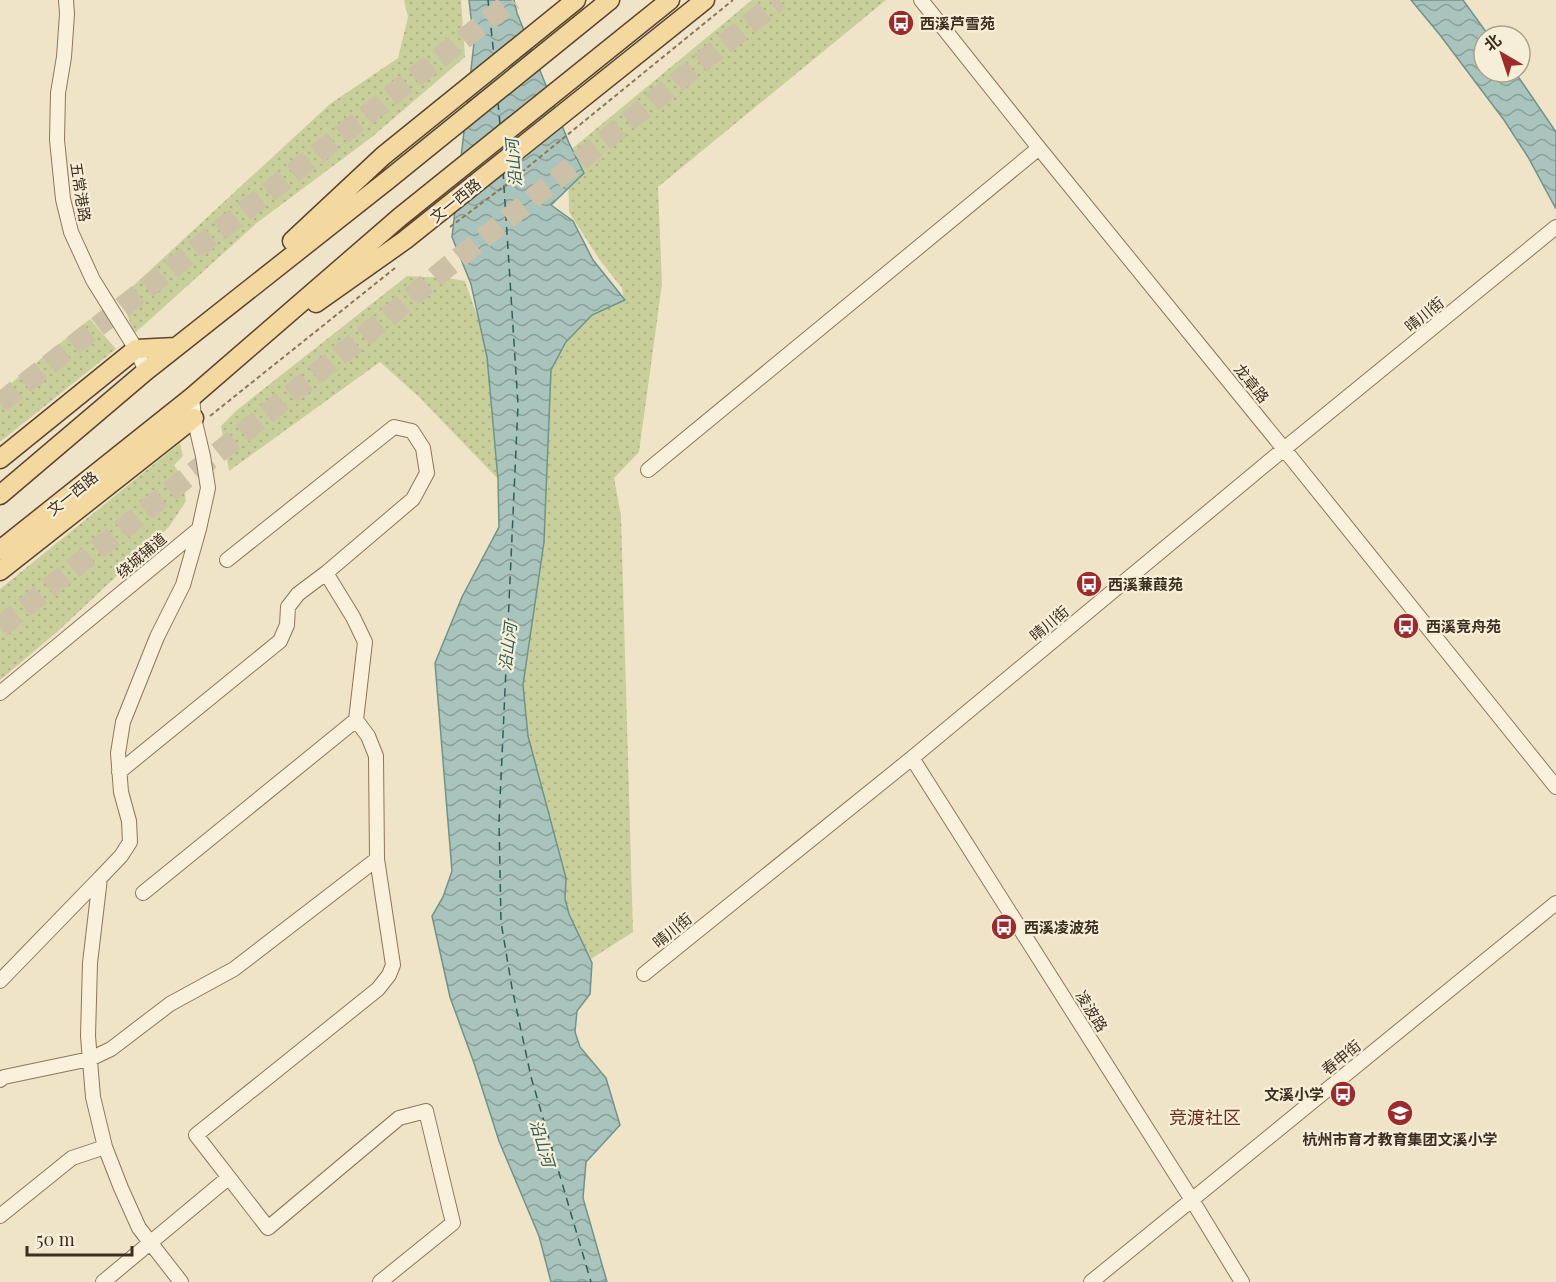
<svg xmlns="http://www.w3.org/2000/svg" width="1556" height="1282" font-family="'Playfair Display','Noto Sans SC',serif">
<defs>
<pattern id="green-dots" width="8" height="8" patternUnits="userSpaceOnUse" patternTransform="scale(1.5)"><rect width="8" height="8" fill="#c9cf9b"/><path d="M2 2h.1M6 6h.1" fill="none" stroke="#aeb285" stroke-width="1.8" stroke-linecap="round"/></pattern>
<pattern id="water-waves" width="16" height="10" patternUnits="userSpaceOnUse" patternTransform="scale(1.5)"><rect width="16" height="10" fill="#a9c4bc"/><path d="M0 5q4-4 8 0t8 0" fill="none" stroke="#8ba098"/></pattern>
</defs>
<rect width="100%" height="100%" fill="#f0e4c8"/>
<!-- green -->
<path fill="url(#green-dots)" d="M404,0H461L465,57L372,137L258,222L134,334L121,297L330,104L398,58L408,17Z
M752,0H886L658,187L662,284L639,452L614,478L621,516L633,932L591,959L569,914L565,899L566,878L528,736L523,685L544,542L551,370L569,339L592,315L624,300L622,288L599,259L569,212L568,152Z
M407,276L448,278L465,281L479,321L487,357L498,479L419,397L380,362L229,471L221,426L237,410Z
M90,319L116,349L0,442V392Z
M180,443L183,456L174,465L181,475L186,501L169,527L57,632L0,680V589Z"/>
<!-- water -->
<path fill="url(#water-waves)" stroke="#6f938a" stroke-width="1.5" d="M469,0H514L517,13L569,143L584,173L551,205L573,221L593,260L625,300L592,315L566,342L551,370L544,542L523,685L528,736L566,878L565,899L569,914L592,963L590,994L577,1011L575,1032L580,1047L606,1078L620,1125L586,1162L583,1198L607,1282H551L539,1236L499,1141L474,1063L450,997L432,916L443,897L452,871L435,663L462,597L499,527L498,479L487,357L471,284L452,237L474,43Z
M1411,0H1463L1489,36H1484V72H1515L1556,132V209L1528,157L1504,120L1440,35Z"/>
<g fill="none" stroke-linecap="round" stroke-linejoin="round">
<!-- ferry -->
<path stroke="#2f5d5a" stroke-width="1.5" stroke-dasharray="8 6" stroke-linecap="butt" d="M488,0L494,56
M498,102L500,125
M503,171L518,405L499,822L501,922L512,988L531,1077L591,1282"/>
<!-- highway-tunnel -->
<path stroke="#ccc0a6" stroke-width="21" stroke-dasharray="21 10" stroke-linecap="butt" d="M0,403L513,0
M0,627L395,311L441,272L779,0"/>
<!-- minor casing -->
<g stroke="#8d765c" stroke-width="16">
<path id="minor" d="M66,0L67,14L64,57L58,93L57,140L63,199L71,232L93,280L136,349L146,371
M921,0L1039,148L1284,449L1556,787
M648,470L1039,148
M326,573L353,617L365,642L356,720L368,736L376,756L377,859L393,965L389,975L378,989L196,1135L268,1228L399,1118L426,1111L453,1223L380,1282
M0,693L199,529L208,488L203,456L194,418L192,397
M912,758L1192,1200L1242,1282
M119,772L280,641L287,625L288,607L298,594L326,573L413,499L427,473L423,448L412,431L394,427L227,560
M143,893L356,720
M644,974L912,758L1284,449L1556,227
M0,981L100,878
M0,1080L4,1077L90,1059L111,1049L170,1004L234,969L377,859
M0,1216L72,1158L105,1147
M103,1282L228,1178
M181,1282L139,1228L121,1188L105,1147L93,1097L88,1036L90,963L100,878L121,856L130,842L129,821L121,792L118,753L123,722L157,637L183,585L199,529
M1091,1282L1556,903"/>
</g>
<!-- major casing -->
<g stroke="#5b4430" stroke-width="21">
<path id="major" d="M292,241L383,156L576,0
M316,303L405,240L705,0
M0,459L136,349L176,347
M0,495L146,371L389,179L610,0
M0,550L192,397L400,217L670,0
M0,571L194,418"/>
</g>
<!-- path -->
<path stroke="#8d765c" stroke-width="2" stroke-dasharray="4.5 3" stroke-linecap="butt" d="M450,227L507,184L733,0
M210,416L395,268"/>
<!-- minor -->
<use href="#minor" stroke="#faf1dc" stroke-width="14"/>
<!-- major -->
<use href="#major" stroke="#f3d9a0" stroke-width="18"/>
</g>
<!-- icons -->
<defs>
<g id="bus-disc" transform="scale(1.35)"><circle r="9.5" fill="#9e2a2b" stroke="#f7eed8"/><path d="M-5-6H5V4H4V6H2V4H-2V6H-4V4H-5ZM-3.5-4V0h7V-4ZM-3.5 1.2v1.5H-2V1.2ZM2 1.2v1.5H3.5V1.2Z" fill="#fff"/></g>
<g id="school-disc" transform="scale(1.35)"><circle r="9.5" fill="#9e2a2b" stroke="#f7eed8"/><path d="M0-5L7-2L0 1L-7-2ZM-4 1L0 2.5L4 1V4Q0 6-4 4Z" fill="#fff"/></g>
</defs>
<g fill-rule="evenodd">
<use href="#bus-disc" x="901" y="23"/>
<use href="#bus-disc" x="1089" y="584"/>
<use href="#bus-disc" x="1406" y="626"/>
<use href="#bus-disc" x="1004" y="927"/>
<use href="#bus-disc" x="1343" y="1094"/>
<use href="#school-disc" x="1400" y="1113"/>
</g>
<g text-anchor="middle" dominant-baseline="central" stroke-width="4.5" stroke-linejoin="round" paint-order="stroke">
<!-- poi labels -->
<g font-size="15" font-weight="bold" fill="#3d2e20" stroke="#f7eed8" text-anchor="start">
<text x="920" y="23">西溪芦雪苑</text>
<text x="1108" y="584">西溪蒹葭苑</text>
<text x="1426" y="626">西溪竞舟苑</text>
<text x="1024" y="927">西溪凌波苑</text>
<text x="1324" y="1094" text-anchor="end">文溪小学</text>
<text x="1400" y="1139" text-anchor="middle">杭州市育才教育集团文溪小学</text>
</g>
<!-- street labels -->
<g font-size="15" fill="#3d2e20" stroke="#f7eed8">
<text transform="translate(81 192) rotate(81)">五常港路</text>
<text transform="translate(455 200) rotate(-39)">文一西路</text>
<text transform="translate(1424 314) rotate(-39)">晴川街</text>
<text transform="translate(1252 383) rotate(51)">龙章路</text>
<text transform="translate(72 493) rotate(-39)">文一西路</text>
<text transform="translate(141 555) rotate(-40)">绕城辅道</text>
<text transform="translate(1049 623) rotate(-40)">晴川街</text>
<text transform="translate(672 930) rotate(-39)">晴川街</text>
<text transform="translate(1092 1011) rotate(58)">凌波路</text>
<text transform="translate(1341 1057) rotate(-39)">春申街</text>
</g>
<!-- water labels -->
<g font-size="16" font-style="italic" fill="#2f5d5a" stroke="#f7eed8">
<text transform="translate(513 163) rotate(-95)">沿山河</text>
<text transform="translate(507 647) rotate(-83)">沿山河</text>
<text transform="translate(543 1143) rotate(73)">沿山河</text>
</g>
<!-- quarter labels -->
<g font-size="18" fill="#6b2e1e" stroke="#f7eed8">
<text x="1205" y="1117">竞渡社区</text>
</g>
</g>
<!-- north arrow -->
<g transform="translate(1502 54) rotate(321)"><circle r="28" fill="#f7eed8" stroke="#ada18e" stroke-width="1.5"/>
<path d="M0-4.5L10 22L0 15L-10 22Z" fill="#9e2a2b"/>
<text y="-9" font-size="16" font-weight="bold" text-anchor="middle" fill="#3d2e20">北</text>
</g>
<!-- scale -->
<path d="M27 1246v9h105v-9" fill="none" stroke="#3d2e20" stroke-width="3"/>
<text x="36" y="1246" font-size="18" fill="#3d2e20" stroke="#f7eed8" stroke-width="4.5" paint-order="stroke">50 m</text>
</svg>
